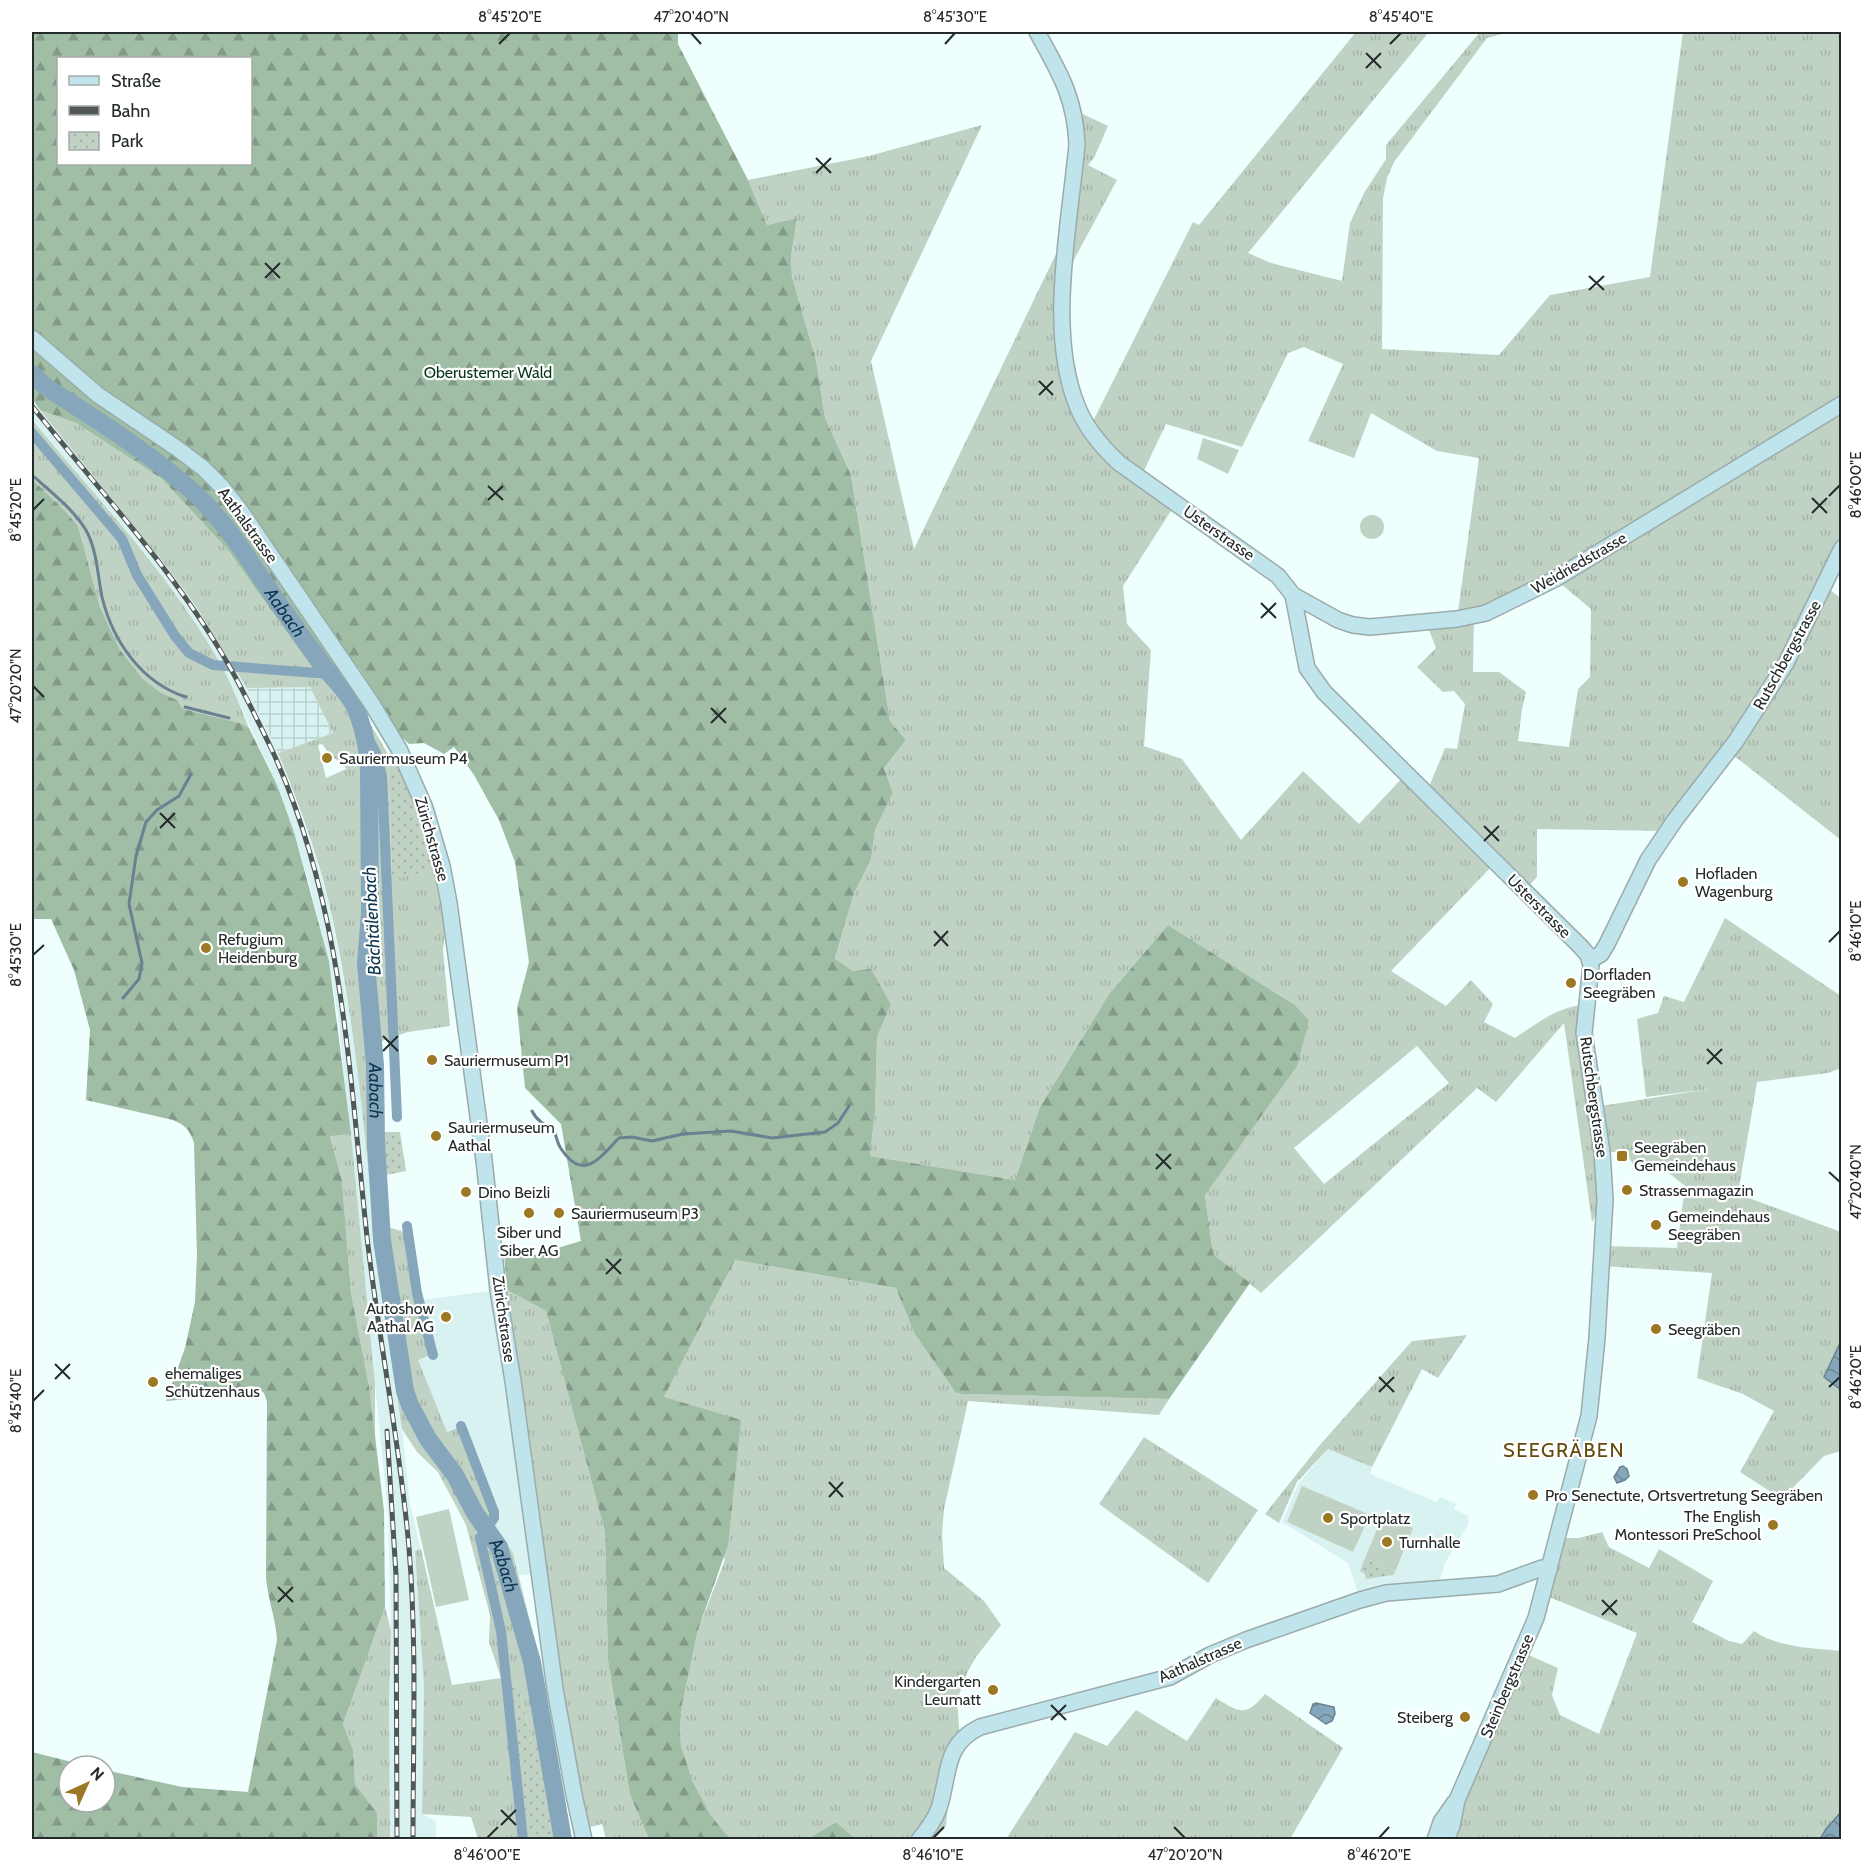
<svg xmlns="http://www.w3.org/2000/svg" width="1873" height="1871" font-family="Cabin,sans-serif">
<defs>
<pattern id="industrial-grid" width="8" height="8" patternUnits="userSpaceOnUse" patternTransform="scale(1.5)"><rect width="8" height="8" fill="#d8f2f1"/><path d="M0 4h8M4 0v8" fill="none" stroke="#b9d0cf"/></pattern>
<pattern id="grass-tufts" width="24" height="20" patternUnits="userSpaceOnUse" patternTransform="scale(1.5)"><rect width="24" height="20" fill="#c0d2c3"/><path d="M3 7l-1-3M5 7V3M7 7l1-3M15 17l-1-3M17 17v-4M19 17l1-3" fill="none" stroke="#a5b4a8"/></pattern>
<pattern id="forest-firs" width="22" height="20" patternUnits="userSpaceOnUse" patternTransform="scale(1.5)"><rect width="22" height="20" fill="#a0bda5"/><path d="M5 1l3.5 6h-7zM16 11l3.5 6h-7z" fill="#829a87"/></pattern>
<pattern id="park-dots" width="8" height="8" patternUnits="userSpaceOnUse" patternTransform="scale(1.5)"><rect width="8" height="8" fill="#c0d2c3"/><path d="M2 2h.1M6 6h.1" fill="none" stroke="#a5b4a8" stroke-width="1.8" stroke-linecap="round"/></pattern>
<pattern id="water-waves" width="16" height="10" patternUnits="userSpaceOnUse" patternTransform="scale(1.5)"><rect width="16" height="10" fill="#86a6bb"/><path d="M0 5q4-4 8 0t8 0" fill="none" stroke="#6d8798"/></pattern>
</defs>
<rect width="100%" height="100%" fill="#eefffe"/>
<!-- built -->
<path fill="#d8f2f1" d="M32,398L163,562L195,605L232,662L247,688L278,753L314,851L329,903L350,1015L366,1132L376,1246L402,1429L410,1504L421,1549L415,1551L424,1686L422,1814L436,1821V1839H390L389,1702L391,1630L388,1513L338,1017L329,960L309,883L294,832L277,785L220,662L187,612L155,568L32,420Z
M489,1291L513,1423L534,1574L519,1575L513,1553L503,1538L492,1525L463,1426L447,1432L417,1359L435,1353L420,1300Z
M1328,1449L1372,1467L1370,1474L1437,1502L1440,1497L1456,1504L1454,1509L1468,1516L1469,1523L1445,1563L1439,1582L1413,1584L1412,1582L1397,1584L1396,1586L1359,1595L1348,1563L1282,1522L1298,1484Z"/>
<!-- industrial -->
<path fill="url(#industrial-grid)" d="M310,687L333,733L278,753L247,688Z"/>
<!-- grass -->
<path fill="url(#grass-tufts)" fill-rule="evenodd" d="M1356,32H1429L1248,253L1271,263L1342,281L1350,223L1364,193L1386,159V145L1480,32H1510L1487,38L1394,162L1387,178L1383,198L1382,349L1499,355L1550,295L1650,277L1683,32H1841L1842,548L1824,586L1841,598V840L1728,751L1667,831L1537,829V877L1524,891L1495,863L1391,971L1446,1006L1471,980L1493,1004L1484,1022L1515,1038C1536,1024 1560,1005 1586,1005L1601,1106L1709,1089L1646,1097L1637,1019L1658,1013L1664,996L1684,1002L1725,918L1841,996V1068L1828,1073L1757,1082L1738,1194L1841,1232V1451L1824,1456L1782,1499L1740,1472L1774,1411L1743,1394L1697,1378L1712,1273L1602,1266L1603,1246L1677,1248L1685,1186L1660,1166H1634L1626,1152H1603L1605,1199L1592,1222L1564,1023L1496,1102L1477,1088L1261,1293L1213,1254L1205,1195L1244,1138L1309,1020L1295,1005L1168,925L1109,994L1040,1107L1015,1180L870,1156L875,1112L877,1037L891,1005L853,971L835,960L854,893L871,860L875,830L893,793L884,768L906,740L890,721L851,475L825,418L816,360L792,277L791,257L797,218L767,225L748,180L869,156L982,125L871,361L914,549L1068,229L1074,110L1108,126L1094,158L1088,165L1117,180L1064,278L1063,325L1089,429L1193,222L1199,225ZM1304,347L1343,364L1308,441L1354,458L1371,413L1437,451L1479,458L1457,619L1426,622L1436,648L1417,667L1443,692L1454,691L1465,704L1457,749L1445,748L1426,794L1406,774L1359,824L1303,771L1241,840L1182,759L1144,746L1151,650L1127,624L1123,586L1176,503L1140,479L1166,424L1242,447L1288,353ZM1555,579L1591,609L1590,677L1578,689L1569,747L1518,741L1522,709L1526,692L1499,672H1473L1474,617ZM1417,1046L1449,1083L1324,1184L1294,1148Z
M40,410L76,423L162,479L228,550L316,673L330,674L345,681L388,754L392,877L442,866L449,903L443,950L450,1026L408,1032L382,1041L381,1123L388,1227L411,1234L420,1300L435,1353L418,1360L447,1432L463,1426L496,1509V1518L492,1525L503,1538L513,1553L539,1658L572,1839H556C554,1808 550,1777 542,1747L532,1749L527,1719L516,1680L507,1683L523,1839H478L471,1817L422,1814L424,1686L415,1551L421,1549L452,1685L501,1678L489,1642L490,1615L466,1525L438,1472L417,1452L402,1429C393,1367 383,1306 376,1244C364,1130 355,1016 329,903C317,852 298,802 278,753L333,733L310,687L247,688L195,605L163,562ZM322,744L330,755L344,765L346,769L326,778L318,745Z
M32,420C96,497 169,574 219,661C231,682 240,706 249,728L240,723L183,709L177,700L160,692L143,679L120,650L100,607L78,526L66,512L32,479Z
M351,1134L375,1384V1441L369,1386L351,1293L342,1180L330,1135Z
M735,1260L896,1288L914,1333L956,1393L962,1394L1169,1399L1159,1415L968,1401L944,1509L942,1534L944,1568L984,1601L1001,1625L976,1657L968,1671L957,1700L960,1740L948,1802L946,1826L935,1839H856L836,1822L807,1839H730L711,1817L693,1782L681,1746L680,1727L682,1705L698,1630L725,1560L664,1397Z
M507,1290L546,1311L605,1532L608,1661L630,1795L649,1839H606L602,1824L587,1828L563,1691L529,1432Z
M1467,1335L1438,1378L1422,1369L1372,1467L1328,1449L1297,1482L1279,1523L1265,1514L1319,1446L1412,1341Z
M1144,1437L1258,1510L1208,1583L1099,1504Z
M1602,1532L1609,1547L1649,1568L1659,1549L1713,1581L1692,1622L1729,1641L1742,1644L1754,1631C1778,1648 1813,1648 1841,1651V1812L1826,1829L1820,1839L1435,1840L1522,1652L1558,1668L1552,1695L1560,1715L1599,1734L1637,1633L1549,1597L1565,1538H1579Z
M385,1607L391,1630L389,1702L390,1839H377V1813L355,1784L353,1750L343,1724Z
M1265,1694L1343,1748L1290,1839H1006L1075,1732L1107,1746L1136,1710L1187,1741L1216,1698C1240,1713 1246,1717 1265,1694Z"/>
<!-- forest -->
<path fill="url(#forest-firs)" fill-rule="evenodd" d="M32,32H678V44L748,180L767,225L797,218L791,257L792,277L816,360L825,418L851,475L890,721L906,740L884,768L893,793L875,830L871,860L854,893L835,959L853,971L871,969L891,1005L877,1037L875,1112L870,1156L1015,1180L1040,1107L1109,994L1168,925L1295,1005L1309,1020L1297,1066L1205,1195L1213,1254L1250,1283L1169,1399L962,1394L956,1393L914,1333L896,1288L735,1260L664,1397L741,1420L728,1545L698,1630L682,1705L680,1727L681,1746L693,1782L711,1816L730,1839H649L630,1795L608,1661L605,1532L546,1311L507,1290L504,1254L531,1256L581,1241L561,1124L525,1088L517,1008L529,962L515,862L499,820L474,775L454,747L444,754L424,743L409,744L400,735L358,667L330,674L316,673L228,550L162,479L76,423L40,410L32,398ZM58,58H250V164H58Z
M32,479L66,512L78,526L100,607L120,650L143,679L160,692L177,700L183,709L240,723L249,728L277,785L294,832L329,961L351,1134L330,1136L342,1180L351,1293L369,1386L384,1511L385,1607L343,1724L353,1750L355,1784L377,1813V1839H32V1752L88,1766H69V1802H105V1770L182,1787L248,1792L277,1640C276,1619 268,1600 266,1578L267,1402L264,1393L256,1387L251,1386L199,1398L166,1401L185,1348L195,1302L197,1256L194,1143C190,1130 185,1125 173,1120L86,1100L90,1030L74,970L51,919H32Z
M836,1822L856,1839H807Z"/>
<!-- park -->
<path fill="url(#park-dots)" d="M399,749L442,866L406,877L392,878L388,754Z
M383,1132H400L406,1171L386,1175Z
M1365,1558L1395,1572L1393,1575L1366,1579L1365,1574L1360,1571Z
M516,1680L527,1719L532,1748L542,1747C550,1777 554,1808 556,1839H523L507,1682Z"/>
<!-- pitch -->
<path fill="#c0d2c3" d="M1203,438L1239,450L1228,474L1197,459Z
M1360 527a12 12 0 1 1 24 0a12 12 0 1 1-24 0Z
M1302,1486L1370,1515L1353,1552L1287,1522Z
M449,1509L469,1600L436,1607L416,1517Z
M1383,1515L1413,1528L1395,1572L1365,1558Z"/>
<!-- water -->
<path fill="url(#water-waves)" stroke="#698190" stroke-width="1.5" d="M1841,1341V1390L1824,1377Z
M1623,1466L1627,1469L1629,1476L1625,1480L1617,1483L1614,1477L1620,1467Z
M1316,1703L1334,1707L1335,1714L1332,1721L1326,1724L1310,1713L1313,1704Z
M1841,1812V1839H1820L1826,1829Z"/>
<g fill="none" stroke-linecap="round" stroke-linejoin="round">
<!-- stream -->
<path stroke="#698190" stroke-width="3" d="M32,475C49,490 78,513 88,534C97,553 98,577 102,597C113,642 142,683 186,697
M185,707L229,718
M123,998L139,979L142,963L129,904L136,856L146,822L157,810L179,796L191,774
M532,1111C534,1115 537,1119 541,1122C544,1125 550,1126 553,1129C556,1134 557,1142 560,1147C583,1184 600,1157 619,1138L632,1137L652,1141L683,1134L731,1131L772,1138L825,1132L838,1123L849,1106"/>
<!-- canal -->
<path stroke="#86a6bb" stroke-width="10" d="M32,433L122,539L137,575L175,636L189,653L213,665L330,674
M363,728L376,753L382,777L397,1117
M407,1226L417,1293L433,1355
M461,1426L494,1512V1518L480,1538L501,1631L523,1840"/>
<!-- river -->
<path stroke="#86a6bb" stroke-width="18" id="s1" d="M32,374L46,387C96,419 147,451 191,490C233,527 258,577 291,621C303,638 315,656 329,673C338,683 347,692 354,705C364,726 368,748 369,771L370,913L366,963L375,1065L376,1143L382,1240L405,1391L410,1405L428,1439L455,1475L475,1513L499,1547L532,1662L563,1840"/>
<!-- secondary casing -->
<g stroke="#9babaa" stroke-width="18">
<path id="secondary" d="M1037,32C1059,72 1075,97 1077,144C1070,224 1046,333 1078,408C1087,430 1102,447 1119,463L1278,576L1293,595L1307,668L1324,692L1581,947L1588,955L1591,965L1584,1033L1602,1152L1605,1199L1597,1338L1589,1416L1536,1618L1457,1800L1452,1826L1446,1840
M32,338L98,395L178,449L203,468L222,487L240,510L372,704L399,749L425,808L442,866L449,903L484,1160L498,1290L513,1381L555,1689L574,1795L584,1840
M1293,595L1338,620L1353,625L1370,627L1457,619L1486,613L1555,579L1842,404
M1590,960L1601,954L1607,944L1648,860L1675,820L1736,741L1786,663L1842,548
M919,1840C927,1830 935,1820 939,1808C950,1774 943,1745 980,1727L1170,1677L1210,1655L1246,1640L1360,1600L1386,1593L1498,1584L1542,1568L1549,1570
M1435,1840L1441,1822L1455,1802"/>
</g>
<!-- secondary -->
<use href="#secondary" stroke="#c0e4ec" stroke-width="15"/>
<!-- rail casing -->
<g stroke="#4f5757" stroke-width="5">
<path id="rail" d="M32,406C98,489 173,569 227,662C243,690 258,721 272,750C343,905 349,1071 367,1237C379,1341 400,1444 409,1548C417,1645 413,1742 413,1840
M387,1431L396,1575L397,1840"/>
</g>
<!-- rail -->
<use href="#rail" stroke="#fff" stroke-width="3" stroke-dasharray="9" stroke-linecap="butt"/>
</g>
<!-- ticks -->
<path fill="none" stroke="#242a2a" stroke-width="2" d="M691,33L701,44M499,44L510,33M945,44L955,33M1390,44L1401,33M1366,53L1381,68M1366,68L1381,53M816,158L831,173M816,173L831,158M265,263L280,278M1589,276L1604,290M265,278L280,263M1589,290L1604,276M1039,381L1053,395M1039,395L1053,381M488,486L503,500M1829,496L1840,485M1812,498L1827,513M488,500L503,486M33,510L44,499M1812,513L1827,498M1261,603L1276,618M1261,618L1276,603M33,686L44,697M711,708L726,723M711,723L726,708M160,813L175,828M1484,826L1499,841M160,828L175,813M1484,841L1499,826M934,931L948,946M1829,942L1840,931M934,946L948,931M33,955L44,945M383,1036L398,1051M1707,1049L1722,1064M383,1051L398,1036M1707,1064L1722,1049M1156,1154L1171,1169M1156,1169L1171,1154M1829,1172L1840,1182M606,1259L621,1274M606,1274L621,1259M55,1364L70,1379M1379,1377L1394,1392M55,1379L70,1364M1829,1387L1840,1377M1379,1392L1394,1377M33,1401L44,1390M829,1482L843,1497M829,1497L843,1482M278,1587L293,1602M1602,1600L1617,1615M278,1602L293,1587M1602,1615L1617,1600M1051,1705L1066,1720M1051,1720L1066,1705M501,1810L516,1825M501,1825L516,1810M1174,1827L1185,1838M487,1838L498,1827M933,1838L944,1827M1379,1838L1389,1827"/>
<!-- markers -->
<g fill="#9b7823" stroke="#fff" stroke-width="2">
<circle cx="327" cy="758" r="6"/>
<circle cx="1683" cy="882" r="6"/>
<circle cx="206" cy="948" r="6"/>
<circle cx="1571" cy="983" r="6"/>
<circle cx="432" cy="1060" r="6"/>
<circle cx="436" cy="1136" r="6"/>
<rect x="1616" y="1150" width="12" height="12" rx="3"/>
<circle cx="1627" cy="1190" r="6"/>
<circle cx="466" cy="1192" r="6"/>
<circle cx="529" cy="1213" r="6"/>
<circle cx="559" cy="1213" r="6"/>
<circle cx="1656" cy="1225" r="6"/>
<circle cx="446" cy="1317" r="6"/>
<circle cx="1656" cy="1329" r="6"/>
<circle cx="153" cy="1382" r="6"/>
<circle cx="1533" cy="1495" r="6"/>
<circle cx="1328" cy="1518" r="6"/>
<circle cx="1773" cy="1525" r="6"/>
<circle cx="1387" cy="1542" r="6"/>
<circle cx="993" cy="1690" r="6"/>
<circle cx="1465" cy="1717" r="6"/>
</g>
<g text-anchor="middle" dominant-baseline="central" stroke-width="4.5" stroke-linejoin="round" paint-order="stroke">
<!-- park labels -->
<g font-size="16" fill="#063818" stroke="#fff">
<text x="488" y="372">Oberustemer Wald</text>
</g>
<!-- street labels -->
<g font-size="16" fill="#242a2a" stroke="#fff">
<text transform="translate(248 525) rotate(54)">Aathalstrasse</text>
<text transform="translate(1219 533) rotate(35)">Usterstrasse</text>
<text transform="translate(1579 563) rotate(-30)">Weidriedstrasse</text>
<text transform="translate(1787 655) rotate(-61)">Rutschbergstrasse</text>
<text transform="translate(432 839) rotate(74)">Zürichstrasse</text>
<text transform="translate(1539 906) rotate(45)">Usterstrasse</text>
<text transform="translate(1594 1097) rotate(82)">Rutschbergstrasse</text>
<text transform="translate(504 1319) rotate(82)">Zürichstrasse</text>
<text transform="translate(1200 1660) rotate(-24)">Aathalstrasse</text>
<text transform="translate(1507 1686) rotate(-67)">Steinbergstrasse</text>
</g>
<!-- poi labels -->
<g font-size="16" fill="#242a2a" stroke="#fff" text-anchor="start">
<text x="339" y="758">Sauriermuseum P4</text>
<text x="1695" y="873">Hofladen<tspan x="1695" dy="18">Wagenburg</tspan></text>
<text x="218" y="939">Refugium<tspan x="218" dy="18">Heidenburg</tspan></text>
<text x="1583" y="974">Dorfladen<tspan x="1583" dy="18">Seegräben</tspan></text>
<text x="444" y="1060">Sauriermuseum P1</text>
<text x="448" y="1127">Sauriermuseum<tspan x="448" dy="18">Aathal</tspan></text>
<text x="1634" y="1147">Seegräben<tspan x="1634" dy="18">Gemeindehaus</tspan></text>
<text x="1639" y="1190">Strassenmagazin</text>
<text x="478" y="1192">Dino Beizli</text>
<text x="571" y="1213">Sauriermuseum P3</text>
<text x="1668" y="1216">Gemeindehaus<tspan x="1668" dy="18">Seegräben</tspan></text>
<text x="529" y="1232" text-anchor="middle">Siber und<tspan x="529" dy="18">Siber AG</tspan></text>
<text x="434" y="1308" text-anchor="end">Autoshow<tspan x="434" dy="18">Aathal AG</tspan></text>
<text x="1668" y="1329">Seegräben</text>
<text x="165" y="1373">ehemaliges<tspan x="165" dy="18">Schützenhaus</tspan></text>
<text x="1545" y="1495">Pro Senectute, Ortsvertretung Seegräben</text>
<text x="1761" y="1516" text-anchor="end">The English<tspan x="1761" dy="18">Montessori PreSchool</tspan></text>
<text x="1340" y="1518">Sportplatz</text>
<text x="1399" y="1542">Turnhalle</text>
<text x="981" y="1681" text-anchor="end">Kindergarten<tspan x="981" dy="18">Leumatt</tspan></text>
<text x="1453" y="1717" text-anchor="end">Steiberg</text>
</g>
<!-- water labels -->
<g font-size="18" font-style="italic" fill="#0b364d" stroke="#fff">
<text stroke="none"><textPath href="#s1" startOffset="352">Aabach</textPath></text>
<text transform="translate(372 921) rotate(-93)">Bächtälenbach</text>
<text stroke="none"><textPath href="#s1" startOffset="856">Aabach</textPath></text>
<text stroke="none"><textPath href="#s1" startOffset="1360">Aabach</textPath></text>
</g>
<!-- quarter labels -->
<g font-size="20" letter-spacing="1.5" fill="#634b0f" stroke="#fff">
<text x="1564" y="1450">SEEGRÄBEN</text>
</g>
</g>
<!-- border -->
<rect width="1873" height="1871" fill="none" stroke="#ffffff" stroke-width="66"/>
<!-- legend -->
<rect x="57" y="57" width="195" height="108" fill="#ffffff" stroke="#a7aaaa" stroke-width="1.5"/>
<rect x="69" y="76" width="30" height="9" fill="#c0e4ec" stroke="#a7aaaa" stroke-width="1.5"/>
<text x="111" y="87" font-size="18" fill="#242a2a">Straße</text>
<rect x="69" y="106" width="30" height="9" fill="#4f5757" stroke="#a7aaaa" stroke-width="1.5"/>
<text x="111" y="117" font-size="18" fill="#242a2a">Bahn</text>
<rect x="69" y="132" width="30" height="18" fill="url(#park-dots)" stroke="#a7aaaa" stroke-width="1.5"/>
<text x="111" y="147" font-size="18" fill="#242a2a">Park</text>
<!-- north arrow -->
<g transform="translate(87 1784) rotate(45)"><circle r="28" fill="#ffffff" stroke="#a7aaaa" stroke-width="1.5"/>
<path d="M0-4.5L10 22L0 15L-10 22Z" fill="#9b7823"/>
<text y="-9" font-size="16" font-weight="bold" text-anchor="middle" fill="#242a2a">N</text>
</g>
<rect x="33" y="33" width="1807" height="1805" fill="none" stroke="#242a2a" stroke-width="2"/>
<g font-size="15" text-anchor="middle" fill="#242a2a">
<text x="510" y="22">8°45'20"E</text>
<text x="691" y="22">47°20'40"N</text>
<text x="955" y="22">8°45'30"E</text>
<text x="1401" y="22">8°45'40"E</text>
<text transform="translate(1856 485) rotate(-90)" y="5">8°46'00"E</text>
<text transform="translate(16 510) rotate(-90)" y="5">8°45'20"E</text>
<text transform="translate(16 686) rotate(-90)" y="5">47°20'20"N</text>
<text transform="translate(1856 931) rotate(-90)" y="5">8°46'10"E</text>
<text transform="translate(16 955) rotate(-90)" y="5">8°45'30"E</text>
<text transform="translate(1856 1182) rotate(-90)" y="5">47°20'40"N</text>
<text transform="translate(1856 1377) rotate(-90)" y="5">8°46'20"E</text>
<text transform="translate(16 1401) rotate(-90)" y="5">8°45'40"E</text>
<text x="487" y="1860">8°46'00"E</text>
<text x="933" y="1860">8°46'10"E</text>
<text x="1185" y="1860">47°20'20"N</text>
<text x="1379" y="1860">8°46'20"E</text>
</g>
</svg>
